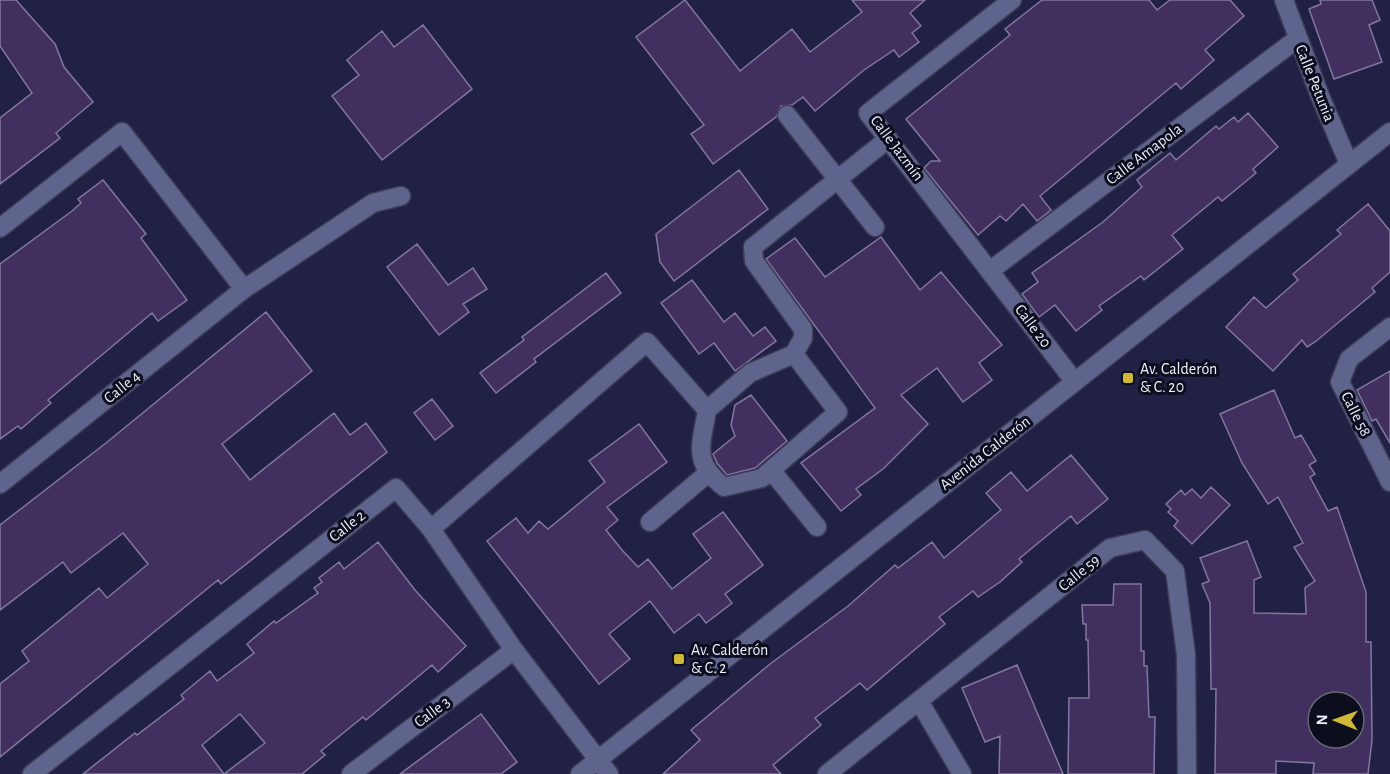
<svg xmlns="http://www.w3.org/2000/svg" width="1390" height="774" font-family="'Alegreya Sans',sans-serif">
<rect width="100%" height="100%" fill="#202144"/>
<!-- building -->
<path fill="#412f60" stroke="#8376a0" stroke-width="1.5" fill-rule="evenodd" d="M0,0H16L55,44L64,67L93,102L56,133L60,138L0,184V118L32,93L0,46Z
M685,0L740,71L792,29L810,52L862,12L852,0H925L910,13L921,26L912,33L919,42L899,57L894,50L864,70L815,111L803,97L792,105L781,106L776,117L713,164L691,134L704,125L636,37Z
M1042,0H1149L1157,10L1170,0H1230L1244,16L1205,50L1214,60L1181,89L1176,83L1040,196L1051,210L1037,221L1023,204L1006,221L1000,216L978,235L924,168L931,161H940L906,119L1010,35L1005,29Z
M1320,0H1372L1380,20L1369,25L1382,62L1334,79L1309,9L1321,4Z
M423,25L472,89L382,160L332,96L359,75L347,60L382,31L394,47Z
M1248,113L1278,147L1253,169L1256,173L1222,201L1218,197L1172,235L1183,249L1144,280L1141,276L1099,306L1102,310L1076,331L1055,305L1039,317L1022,294L1038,282L1032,273L1103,222L1142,187L1137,180L1170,153L1176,160L1216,126L1219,129L1234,117L1238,122Z
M739,170L768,209L674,281L660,262L656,234Z
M103,180L146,234L141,238L187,300L158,321L152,313L48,400L51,403L21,429L18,426L0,439V264L72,211L81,203L78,199Z
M1368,204L1390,231V272L1372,288L1375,292L1315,342L1307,347L1302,340L1273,371L1226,327L1254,297L1266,308L1298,280L1293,274L1341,234L1337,230Z
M881,237L920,290L941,272L1002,345L979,363L992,380L963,402L937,368L901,395L928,424L883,469L856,489L861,495L841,511L801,463L875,408L766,259L795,238L825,277Z
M417,244L448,285L473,268L487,289L463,304L469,312L439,335L387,267Z
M606,273L621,293L534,359L536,362L496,393L480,373L524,340L522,337Z
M692,280L724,322L735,313L753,336L765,327L776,341L735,371L714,343L699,354L661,303Z
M266,312L312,371L222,444L250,480L334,413L350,435L366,423L387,452L221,584L218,580L0,757V684L29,661L22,651L99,588L107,598L148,564L123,533L71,573L63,562L0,610V525L106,443Z
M1390,371V443L1376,419L1372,421L1357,390Z
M1274,390L1295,438L1301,435L1316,461L1309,465L1315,474L1310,477L1328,511L1337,507L1366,592V642H1371L1372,740L1368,774H1313L1314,763L1276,761V774H1215L1216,689H1211L1210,603L1202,584L1209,581L1200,558L1247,541L1261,577L1254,580V613L1306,614L1305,588L1315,581L1294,547L1303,543L1278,497L1268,504L1242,463L1220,414ZM1318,702H1354V738H1318Z
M751,395L787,441L755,468L727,475L717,463L713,454L735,436L731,425L735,405Z
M432,399L453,426L435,440L414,413Z
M639,424L667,462L607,507L618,520L606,530L622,550L638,567L648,559L672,589L711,558L693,534L723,512L763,565L725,594L732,603L706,623L699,614L674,633L650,601L609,634L630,659L599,684L487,541L516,518L528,533L539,521L548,529L605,482L589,461Z
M1071,455L1108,499L1077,524L1071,516L1026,553L1019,559L1022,562L1000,582L978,597L973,591L939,617L945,624L867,690L860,683L815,718L821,725L773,765L781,774H663L700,740L691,730L770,664L848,606L895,565L898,568L932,542L944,558L1001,510L986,493L1011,472L1027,491Z
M1211,487L1230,505L1192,544L1174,526L1178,521L1168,512L1171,509L1166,504L1181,490L1185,495L1192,489L1201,498Z
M378,542L415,590L466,646L438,672L432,665L366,720L363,717L321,751L325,755L302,774H224L265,743L240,714L202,745L224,774H83L135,733L137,735L184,699L181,695L210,671L217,681L254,653L247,644L274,621L276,623L318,593L314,588L322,582L319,578L339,562L344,569Z
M1114,584H1141V651H1144V666H1147L1149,717H1155L1154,774H1068L1069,698H1089L1088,640H1086V624H1083L1082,605H1113Z
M1017,665L1063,774H999L1000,736L985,742L962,688Z
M481,714L517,762L501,774H400Z"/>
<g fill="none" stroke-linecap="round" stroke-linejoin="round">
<!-- minor casing -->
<g stroke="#3c3c58" stroke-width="21">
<path id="minor" d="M1012,0L868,113L1075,382
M1284,0L1320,96L1349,164
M787,115L875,227
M0,228L122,132L244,289
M991,270L1297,39
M1390,327L1349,359L1340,382L1390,482
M794,354L803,338V329L754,261L753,247L888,139
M771,470L817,527
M0,484L244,289L373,203L401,196
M650,522L707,474
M431,529L647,342L707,410L750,373L794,354L838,412L762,478L724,487C692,462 701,446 707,410
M919,701L962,774
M32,774L396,488L431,529L514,650L609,774
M351,774L514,650
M580,774L1390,132
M827,774L1110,548L1145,540L1175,571L1186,655L1187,774"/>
</g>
<!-- minor -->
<use href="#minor" stroke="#5f648c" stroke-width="18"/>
</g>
<!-- markers -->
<g fill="#cfb837" stroke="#0c0d1d" stroke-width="2">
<rect x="1122" y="372" width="12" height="12" rx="3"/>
<rect x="673" y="653" width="12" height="12" rx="3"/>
</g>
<g text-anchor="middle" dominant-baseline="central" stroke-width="6" stroke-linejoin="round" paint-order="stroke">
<!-- street labels -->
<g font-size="16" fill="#edeffd" stroke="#0c0d1d">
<text transform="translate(1315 83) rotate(68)">Calle Petunia</text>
<text transform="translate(897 148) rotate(53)">Calle Jazmín</text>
<text transform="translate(1144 154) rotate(-37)">Calle Amapola</text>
<text transform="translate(1033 326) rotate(53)">Calle 20</text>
<text transform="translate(122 387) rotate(-39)">Calle 4</text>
<text transform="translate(1356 414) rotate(63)">Calle 58</text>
<text transform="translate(985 453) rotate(-38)">Avenida Calderón</text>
<text transform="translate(347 526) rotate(-38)">Calle 2</text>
<text transform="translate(1079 573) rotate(-39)">Calle 59</text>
<text transform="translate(432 712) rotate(-37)">Calle 3</text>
</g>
<!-- poi labels -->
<g font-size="16" fill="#edeffd" stroke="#0c0d1d" text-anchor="start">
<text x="1140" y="369">Av. Calderón<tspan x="1140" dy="18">&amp; C. 20</tspan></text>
<text x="691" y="650">Av. Calderón<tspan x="691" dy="18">&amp; C. 2</tspan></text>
</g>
</g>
<!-- north arrow -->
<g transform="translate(1336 720) rotate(271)"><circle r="28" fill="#0c0d1d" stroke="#666777" stroke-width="1.5"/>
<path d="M0-4.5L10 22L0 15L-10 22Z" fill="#cfb837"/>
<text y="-9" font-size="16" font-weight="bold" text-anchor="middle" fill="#edeffd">N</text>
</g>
</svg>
